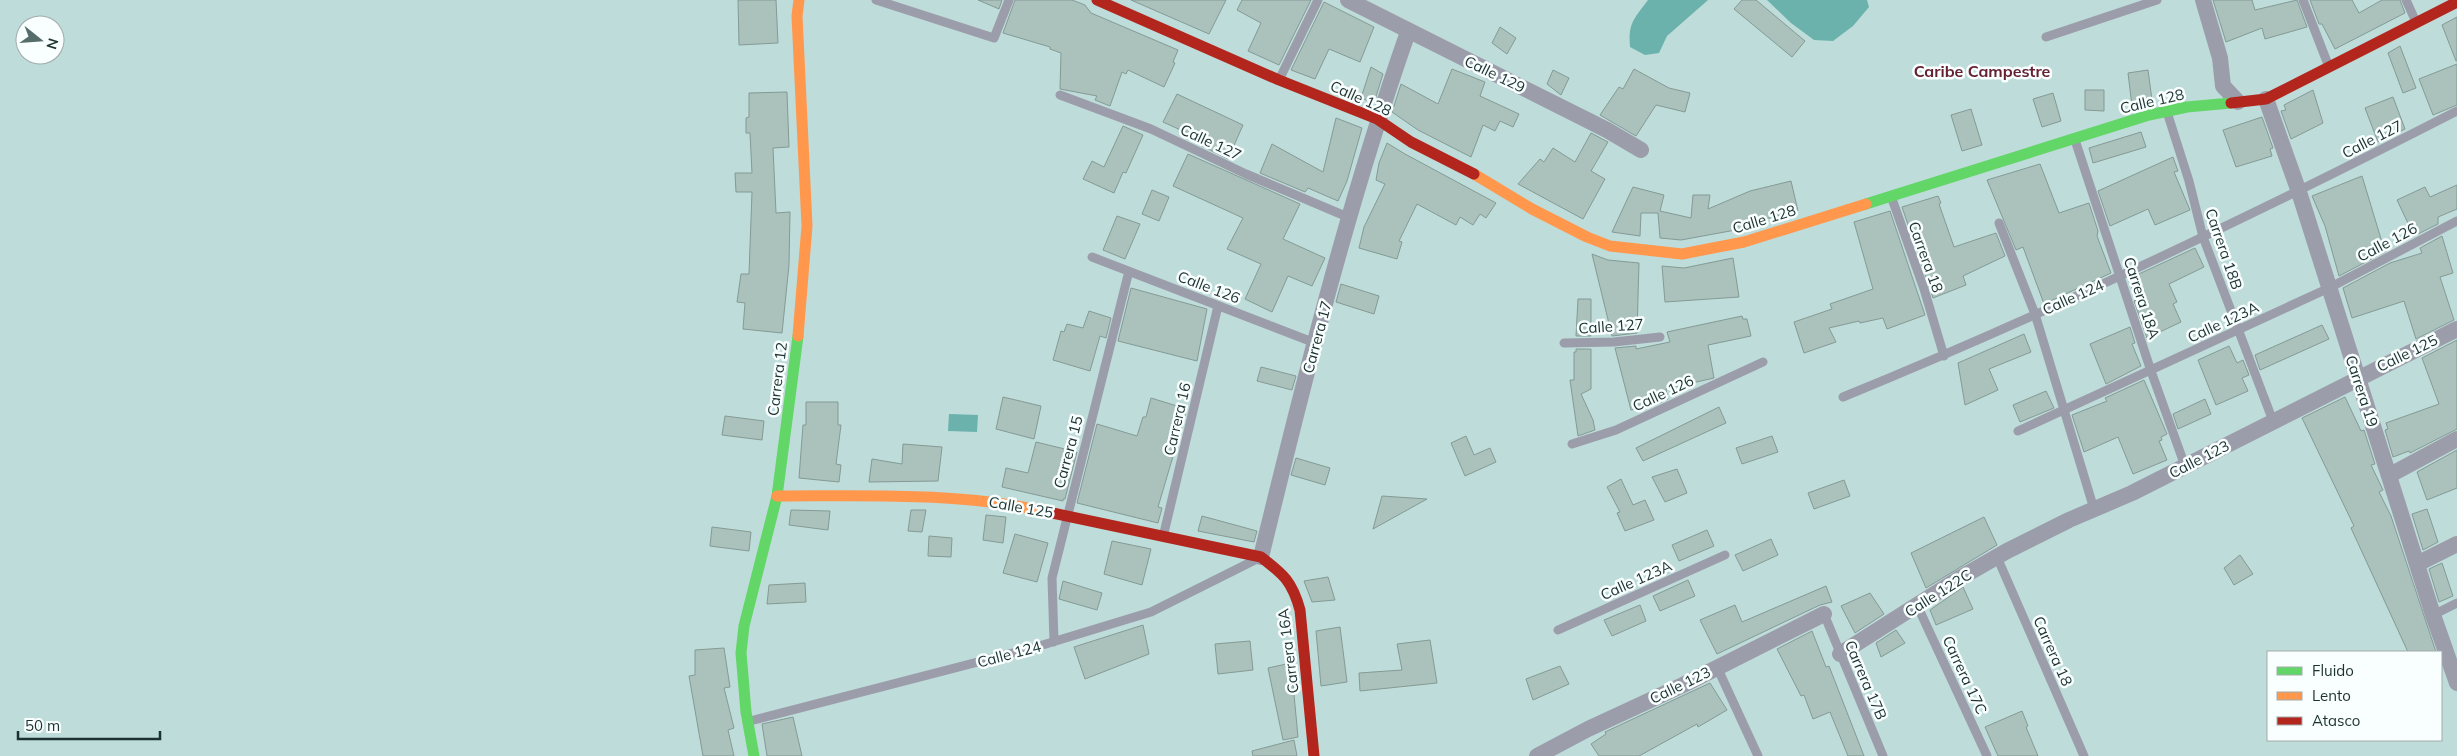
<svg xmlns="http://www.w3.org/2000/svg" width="2457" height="756" font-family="Mulish,sans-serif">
<rect width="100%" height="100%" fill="#bedcd9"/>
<!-- water -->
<path fill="#6bb1ac" d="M1648,0H1708L1667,36L1659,53L1645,55L1630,47C1628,23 1634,19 1648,0Z
M1767,0H1867L1869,7L1853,26L1833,41L1814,40L1791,23Z
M949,414L978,415L977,432L948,431Z"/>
<!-- building -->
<path fill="#aac1bc" stroke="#849a95" d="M738,0H776L778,43L739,45Z
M978,0H1002L999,9Z
M1015,0H1072L1085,5L1091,13L1178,50L1173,62L1175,63L1164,87L1128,70L1126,74L1122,72L1110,106L1095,100L1097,96L1060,89L1061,53L1050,49V47L1003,33Z
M1131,0H1226L1209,34Z
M1242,0H1311L1279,65L1248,51L1261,23L1237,10Z
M1742,0H1756L1805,41L1792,57L1734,9Z
M2213,0H2252L2255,10L2297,0L2307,27L2265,39L2262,28L2226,42Z
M2310,0H2352L2359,13L2382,0H2400L2405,13L2335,49L2322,24H2319Z
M1324,2L1374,27L1360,62L1329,49L1315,79L1291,70Z
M2457,17V61H2456L2442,25Z
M1500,27L1516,38L1507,54L1492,43Z
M2400,46L2416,88L2403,93L2388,53Z
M2457,64V105L2433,115L2419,79Z
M1371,67L1383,74L1374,103L1361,98Z
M1452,69L1485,82L1480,96L1519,114L1513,127L1500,121L1495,131L1483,125L1471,157L1418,130L1392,112L1401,84L1438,104Z
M1634,69L1669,88L1690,93L1685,112L1656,105L1636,136L1600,115L1619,87L1623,89Z
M1553,70L1569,78L1561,95L1547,84Z
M2148,70L2152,100L2132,106L2128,73Z
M2085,90H2104V111L2085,110Z
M2313,90L2323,123L2291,139L2281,111L2286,110L2284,105Z
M787,92L789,147L773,148L776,213L790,212L789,265L782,333L743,329L745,303L737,302L741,274H749L752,192H736L735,173H752L750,133H746V118L749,117V93Z
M2053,93L2061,121L2042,127L2033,99Z
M1177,94L1243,125L1228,159L1194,142L1196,137L1163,122Z
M2393,97L2405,129L2378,142L2365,108Z
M1971,109L1982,145L1962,151L1951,115Z
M2262,117L2273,148L2270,149L2272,156L2236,167L2223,130Z
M1336,118L1362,128L1347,181L1338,201L1308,188L1305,192L1260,173L1272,144L1323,172Z
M1123,126L1143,135L1126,173L1123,172L1114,193L1083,179L1092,161L1104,167Z
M2141,132L2146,147L2093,163L2089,148Z
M1591,133L1608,142L1591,171L1605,179L1583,219L1518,184L1540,159L1544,162L1553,148L1575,162Z
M1387,143L1405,154L1496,203L1486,218L1480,214L1473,225L1460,217L1456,225L1417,204L1399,241L1402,242L1397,259L1359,248L1364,227L1385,184L1376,180L1379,163Z
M1188,154L1300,204L1283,239L1325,258L1312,286L1288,276L1272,312L1245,299L1261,264L1227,249L1243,218L1173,186Z
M2173,157L2178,171L2174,172L2190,210L2155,225L2148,209L2110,226L2098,191Z
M2040,164L2059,213L2089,203L2098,231L2097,236L2111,273L2044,304L2023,247L2016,250L1987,180Z
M2362,176L2385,252L2339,276L2325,226L2312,196Z
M1791,181L1798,211L1757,221L1758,223L1741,229L1681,240L1660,238L1658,213H1641L1640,236L1612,232L1633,187L1664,195L1660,211L1691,218L1693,195H1710L1708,209L1750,191Z
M2457,185V209L2438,217V224L2414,236L2397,200L2425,187L2430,197Z
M1152,190L1169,197L1159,221L1142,214Z
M1938,196L1941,203L1939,204L1954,247L1996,233L2005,256L1963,276L1966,285L1933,298L1902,207Z
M1890,211L1925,315L1887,329L1883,318L1860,323L1859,321L1829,328L1836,342L1804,353L1794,322L1832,309L1830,304L1873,289L1854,222Z
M1117,216L1140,224L1125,259L1103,250Z
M2442,236L2453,273L2440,277L2454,320L2416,339L2404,301L2352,318L2343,288L2390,263L2422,253L2420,248Z
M2195,248L2204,267L2169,284L2177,302L2173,304L2181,322L2147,338L2134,301L2137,300L2128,279Z
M1592,254L1608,260L1639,263L1637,333L1612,336Z
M1733,258L1739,297L1665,302L1662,266L1684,268Z
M1341,284L1379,296L1374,314L1336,302Z
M1131,288L1207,309L1197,361L1118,341Z
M1578,299H1591V336H1576Z
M1089,311L1111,318L1106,338L1100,336L1090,371L1053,360L1061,331L1064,332L1067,324L1083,328Z
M1742,316L1743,319H1747L1751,336L1708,345L1714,378L1666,389L1668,399L1655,405L1631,410L1615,348L1636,346V349L1670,342L1667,332Z
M2322,325L2329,339L2260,370L2255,355Z
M2130,327L2135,343L2132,344L2141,366L2106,384L2090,344Z
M2024,334L2031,352L1989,369L1998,390L1965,405L1958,363Z
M2457,340V429L2410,453L2409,451L2393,457L2385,430L2388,429L2386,423L2439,404L2422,358Z
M2229,346L2237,363L2243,360L2249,375L2242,378L2248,391L2216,405L2198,360Z
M1576,349H1591V389L1581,394L1593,420L1595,430L1578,436L1570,380H1574V352H1576Z
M1261,367L1296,376L1292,390L1257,381Z
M2144,380L2167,434L2161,437L2162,440L2159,441L2167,460L2133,474L2118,437L2084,452L2072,415L2107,401L2105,398Z
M2046,391L2054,408L2020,422L2013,405Z
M1003,397L1041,406L1034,439L996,429Z
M2345,397L2361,431L2364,430L2375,464L2371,465L2383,490L2379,492L2391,516L2436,652H2408L2351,528L2354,526L2302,418Z
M1151,398L1187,409L1158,507L1162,508L1158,523L1077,503L1097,424L1137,436L1143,417H1146Z
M2205,399L2211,414L2178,429L2173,414Z
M806,402H838V425H841L836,464L841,465L839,482L799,478L803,425H806Z
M1719,407L1726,423L1643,461L1636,448Z
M725,416L764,421L762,440L722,435Z
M1466,436L1474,455L1490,448L1496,462L1465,476L1451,443Z
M1772,436L1778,452L1742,464L1736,448Z
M1036,442L1077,452L1065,499H1063V501L1002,487L1006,468L1028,473Z
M903,444L942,447L938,481L869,482L872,459L902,464Z
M2457,450V488L2427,500L2417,472Z
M1296,458L1330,468L1325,485L1291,475Z
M1677,469L1687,493L1665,502L1652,477Z
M1621,479L1633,505L1645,500L1654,520L1625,531L1617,513L1620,512L1607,487Z
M1844,480L1850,496L1814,509L1808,493Z
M1382,496L1427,499L1373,529Z
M2427,509L2438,542L2423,550L2412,514Z
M791,510L830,511L828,530L789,525Z
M911,510H926L922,532L908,531Z
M986,515L1006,517L1003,543L983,540Z
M1202,516L1257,531L1254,542L1198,531Z
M1984,517L1997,545L1926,588L1911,553Z
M712,527L751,532L749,551L710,546Z
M1707,530L1714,546L1679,561L1672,545Z
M1015,534L1048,543L1037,582L1003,573Z
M929,536L952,538L951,557L928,556Z
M1771,539L1778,555L1743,571L1735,555Z
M1112,541L1151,549L1142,585L1104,574Z
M2240,555L2253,574L2234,585L2224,568Z
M2442,563L2453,596L2439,602L2429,569Z
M1328,577L1335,600L1312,602L1304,581Z
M1688,580L1695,596L1660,611L1653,596Z
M1063,581L1102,593L1097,610L1059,599Z
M805,583L806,602L767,604L769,585Z
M1826,586L1832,602L1820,605L1717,654L1700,620L1735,605L1742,622Z
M1963,587L1973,609L1936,625L1930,610Z
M1870,593L1884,614L1855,633L1841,606Z
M1640,605L1646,621L1612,636L1604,620Z
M1143,625L1149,654L1085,679L1074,647Z
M1340,627L1347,682L1321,686L1316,631Z
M1896,630L1905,643L1881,657L1876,643Z
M1812,631L1826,667L1829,666L1864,756H1848L1830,712L1813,719L1804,695L1801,696L1777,649Z
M1430,640L1437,683L1360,691L1359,673L1402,670L1397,644Z
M1250,641L1253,670L1218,674L1215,644Z
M724,648L730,687L724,688L734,728L728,730L734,756H703L689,676L695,675V650Z
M1291,663L1298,737L1283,740L1268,668Z
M1560,666L1569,684L1533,700L1526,679Z
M1710,683L1727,710L1698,727L1697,724L1639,756H1599L1591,744L1606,734L1605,732Z
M2022,711L2028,726L2026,727L2038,756H1998L1985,727Z
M793,717L802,756H767L762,724Z
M1294,740L1297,756H1253L1252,751Z"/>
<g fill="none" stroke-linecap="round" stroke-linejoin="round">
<!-- lane -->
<path stroke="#9c9dab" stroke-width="9" d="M876,0L994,38L1009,0
M2303,0L2329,67
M2406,0L2416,22
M2046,37L2157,0
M1280,78L1318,0
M1060,95L1151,129L1246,174L1350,218
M2167,112L2189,181L2203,237L2273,421
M2075,140L2151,371L2185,466
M1891,196L1924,289L1944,356
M1999,223L2035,314L2094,509
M1092,257L1315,343
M1564,343L1614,342L1660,337
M1843,397C2052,312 2256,214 2457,111
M2018,431L2329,288L2457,221
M1572,444L1616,430L1763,362
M1163,537L1218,306
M1997,557L2084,756
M1917,605L1987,756
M1824,614L1883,756
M2433,615L2457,603
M1558,630L1725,555
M1054,642L1052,578L1129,271
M1717,667L1758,756
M750,721L1036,647L1151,612L1255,560"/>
<!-- street -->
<path stroke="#9c9dab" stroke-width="16" d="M1348,0L1607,130L1641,150
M2203,0L2220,58L2223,86L2238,102
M2266,99L2299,192L2433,615L2457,683
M2390,475L2457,439
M1261,557C1304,380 1348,203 1408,32
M2417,564L2457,544
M1840,654L1958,579L2007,551L2069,520L2132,493L2457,329
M1537,756L1588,729L1683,685L1824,614"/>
<!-- fast -->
<path stroke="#63d668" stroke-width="11" d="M1866,204L2149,115L2187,107L2231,103
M754,756L746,712L741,653L744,626L777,496L798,336"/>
<!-- slow -->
<path stroke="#ff974d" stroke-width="11" d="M1474,174L1532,209L1587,237L1610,246L1682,254L1744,242L1866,204
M798,336L807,226L797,16L799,0
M777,496C868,496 959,492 1048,512"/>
<!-- jam -->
<path stroke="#b3261e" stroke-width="11" d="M1097,0L1279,80L1377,119L1411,142L1474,174
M2231,103L2266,99L2457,2
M1048,512L1261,557C1284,575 1292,581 1300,610L1314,756"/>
</g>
<g text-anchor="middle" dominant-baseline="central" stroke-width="5" stroke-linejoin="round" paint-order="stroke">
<!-- street labels -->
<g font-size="15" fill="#1c3230" stroke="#f9fefe">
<text transform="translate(1495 74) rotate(26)">Calle 129</text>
<text transform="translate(1361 98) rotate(24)">Calle 128</text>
<text transform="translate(2152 101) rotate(-13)">Calle 128</text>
<text transform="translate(2372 139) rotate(-27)">Calle 127</text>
<text transform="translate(1211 142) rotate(25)">Calle 127</text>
<text transform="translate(1764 219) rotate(-17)">Calle 128</text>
<text transform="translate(2387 242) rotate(-28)">Calle 126</text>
<text transform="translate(2224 249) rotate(71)">Carrera 18B</text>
<text transform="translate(1926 257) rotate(70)">Carrera 18</text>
<text transform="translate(1209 287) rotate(21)">Calle 126</text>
<text transform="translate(2073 297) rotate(-24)">Calle 124</text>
<text transform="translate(2142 298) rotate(72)">Carrera 18A</text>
<text transform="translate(2223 322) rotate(-25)">Calle 123A</text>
<text transform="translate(1611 326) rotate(-4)">Calle 127</text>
<text transform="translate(1317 337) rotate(-75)">Carrera 17</text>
<text transform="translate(2407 353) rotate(-26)">Calle 125</text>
<text transform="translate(777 379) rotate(-83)">Carrera 12</text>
<text transform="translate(2362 391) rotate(72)">Carrera 19</text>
<text transform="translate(1663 393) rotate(-25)">Calle 126</text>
<text transform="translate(1177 419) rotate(-77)">Carrera 16</text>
<text transform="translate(1068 452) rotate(-75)">Carrera 15</text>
<text transform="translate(2199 459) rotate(-27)">Calle 123</text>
<text transform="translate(1021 507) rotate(10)">Calle 125</text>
<text transform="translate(1636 580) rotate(-24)">Calle 123A</text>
<text transform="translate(1938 593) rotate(-32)">Calle 122C</text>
<text transform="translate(1288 651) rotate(-97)">Carrera 16A</text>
<text transform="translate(2053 651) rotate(66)">Carrera 18</text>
<text transform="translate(1009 654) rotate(-15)">Calle 124</text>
<text transform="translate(1965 675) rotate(65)">Carrera 17C</text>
<text transform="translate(1866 680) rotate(67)">Carrera 17B</text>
<text transform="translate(1680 685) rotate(-26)">Calle 123</text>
</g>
<!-- neighbourhood labels -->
<g font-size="16" font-weight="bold" fill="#652032" stroke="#f9fefe">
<text x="1982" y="71">Caribe Campestre</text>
</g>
</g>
<!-- legend -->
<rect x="2267" y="651" width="175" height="90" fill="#f9fefe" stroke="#a1acac"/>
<rect x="2277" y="667" width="25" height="8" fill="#63d668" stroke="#a1acac"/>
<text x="2312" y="676" font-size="15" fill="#1c3230">Fluido</text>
<rect x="2277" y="692" width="25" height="8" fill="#ff974d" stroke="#a1acac"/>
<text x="2312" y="701" font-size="15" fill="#1c3230">Lento</text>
<rect x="2277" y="717" width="25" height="8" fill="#b3261e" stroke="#a1acac"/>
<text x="2312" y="726" font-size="15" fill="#1c3230">Atasco</text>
<!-- north arrow -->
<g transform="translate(40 40) rotate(107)"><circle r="24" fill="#f9fefe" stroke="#a1acac"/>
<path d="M0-4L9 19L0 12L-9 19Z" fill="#556e6b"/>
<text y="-8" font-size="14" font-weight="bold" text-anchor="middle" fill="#1c3230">N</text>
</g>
<!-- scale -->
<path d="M18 731v8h142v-8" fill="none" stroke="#1c3230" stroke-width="2.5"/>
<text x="25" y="731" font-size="15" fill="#1c3230" stroke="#f9fefe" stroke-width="4" paint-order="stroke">50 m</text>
</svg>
